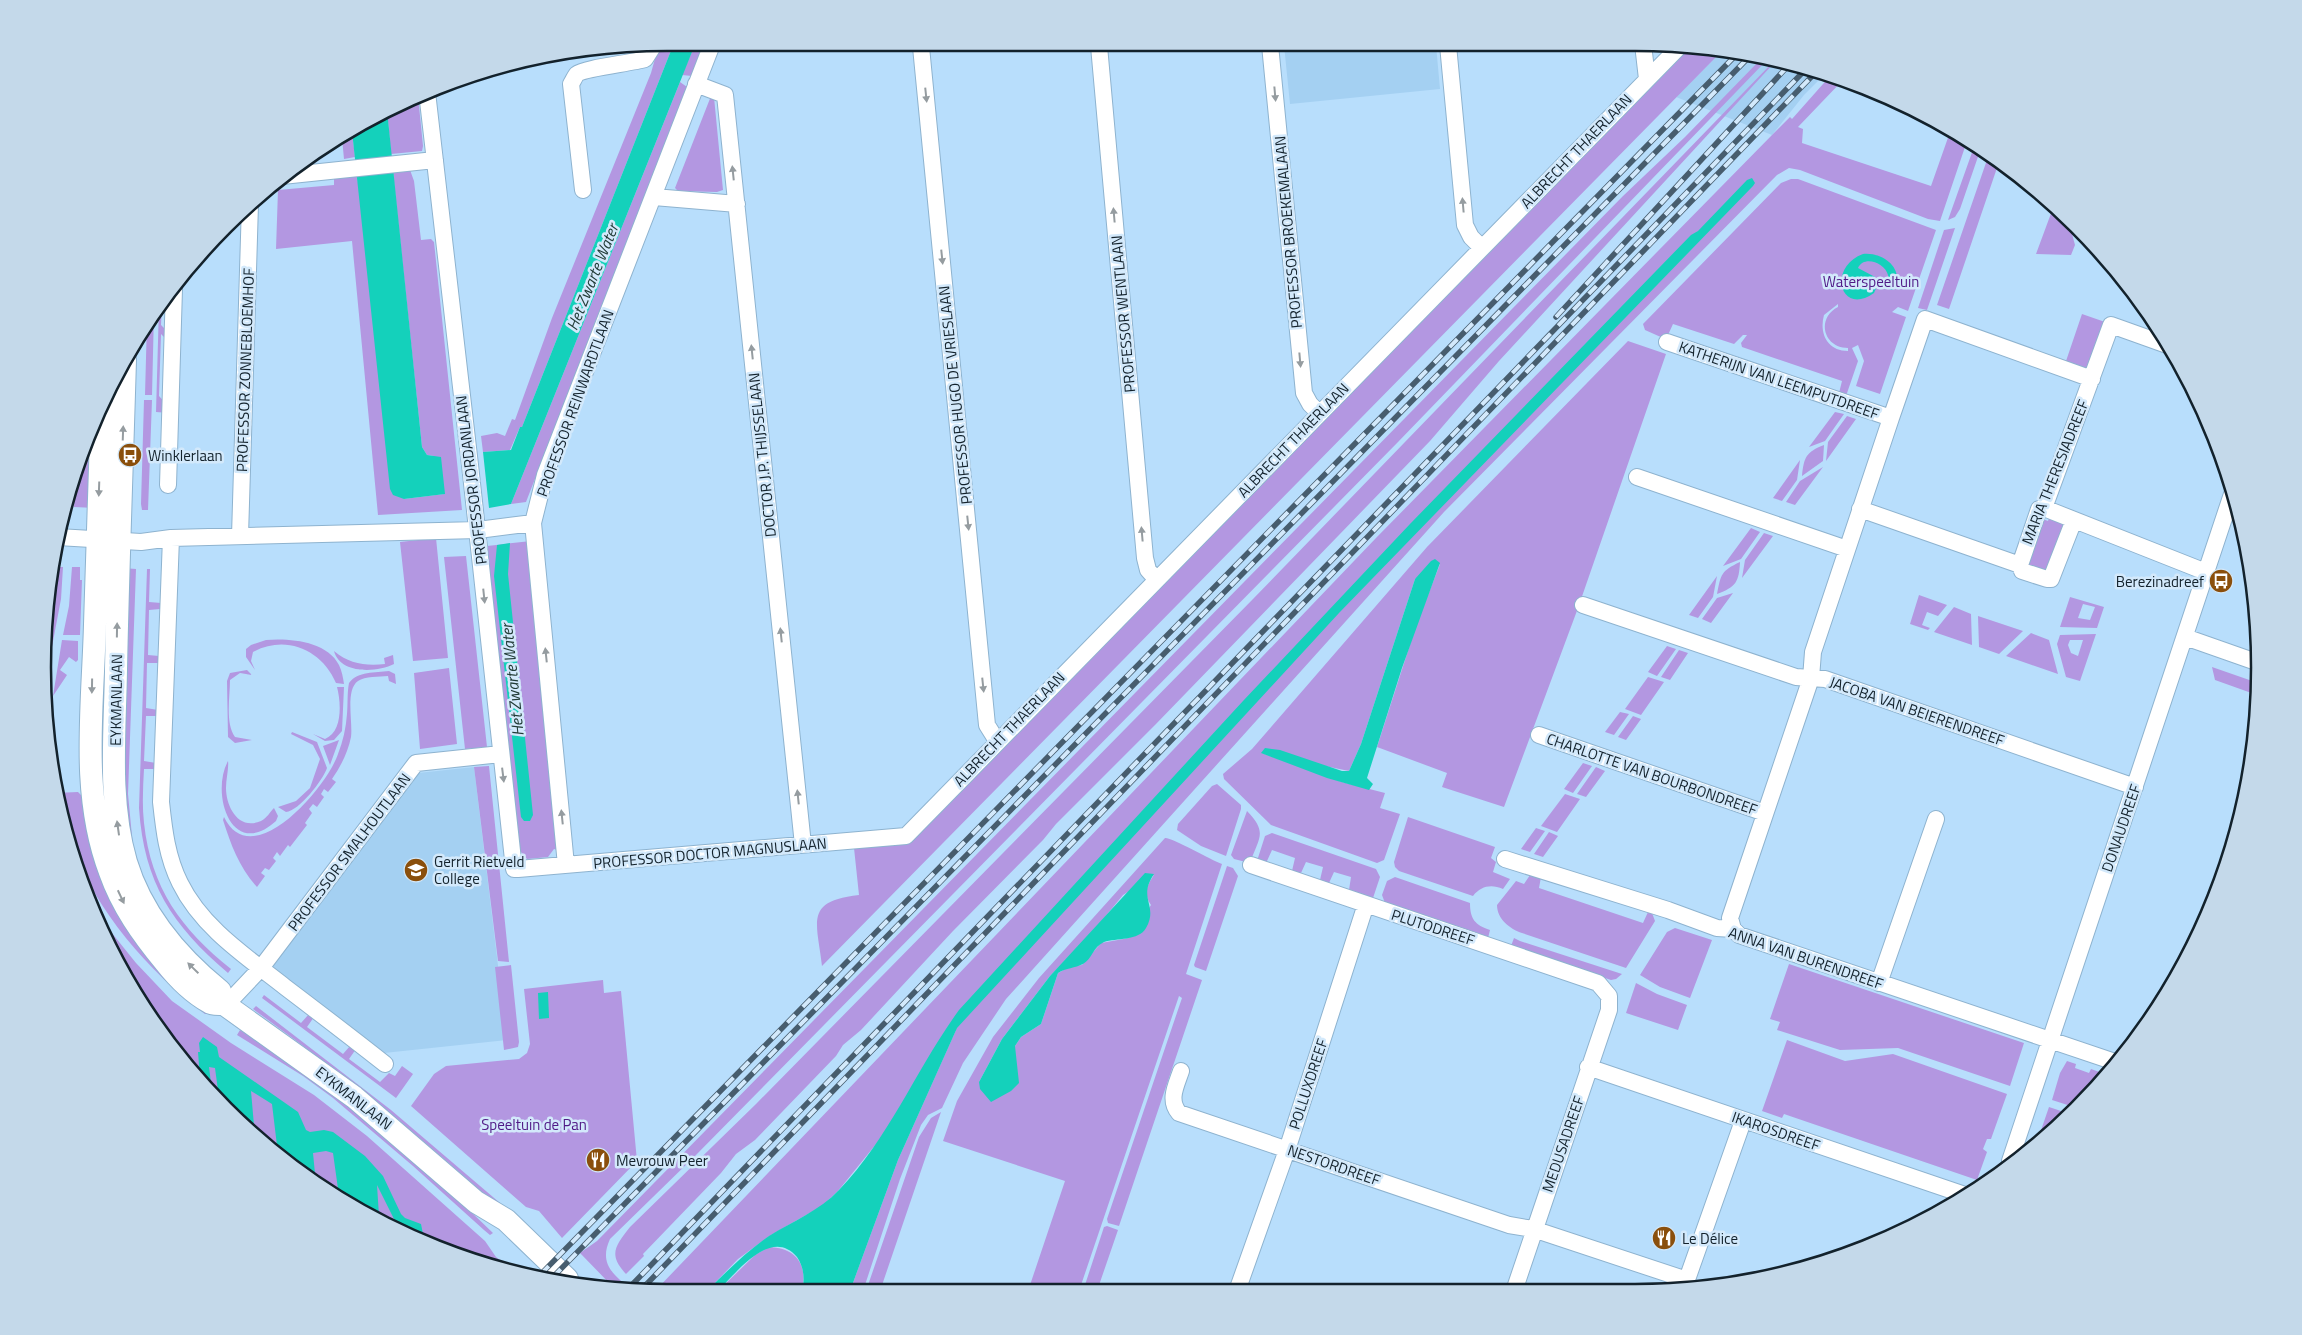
<svg xmlns="http://www.w3.org/2000/svg" width="2302" height="1335" font-family="'Titillium Web',sans-serif">
<rect width="100%" height="100%" fill="#b8defc"/>
<!-- built -->
<path fill="#a4d0f2" d="M1284,45H1436L1440,89L1290,104Z
M1720,53L1825,74L1804,95L1772,135L1676,97Z
M474,767L507,1040L384,1053L272,967L418,773Z"/>
<!-- green -->
<path fill="#b397e1" fill-rule="evenodd" d="M694,47H703L692,76L682,75Z
M1691,47L1720,53L822,966C817,922 804,901 859,895L854,848L907,842Z
M658,48H672L522,427H520L510,450L483,452L481,436L497,433L505,436L512,419L515,420L552,318L651,73Z
M1759,61L1765,62L1398,442L695,1156L610,1239C598,1265 615,1275 632,1291L615,1289L580,1253L597,1241L1623,196L1685,137Z
M1772,63H1774L1499,361L1430,441L1155,725L1056,824L1043,840L953,931L861,1030L843,1045L836,1056L755,1140L736,1154L721,1173L643,1254L644,1256L626,1274C608,1255 615,1246 630,1227L756,1104L1253,599Z
M1831,75L1843,80L1798,127L1803,129L1802,143L1931,186L1950,132L1967,141L1940,221L1928,219L1800,170L1789,168L1777,175L1444,512L1006,999L963,1063L942,1108L928,1115L921,1125L900,1179L863,1291H850L898,1160L956,1030L927,1061L885,1133L838,1191L822,1206L771,1235L738,1259L707,1291H655L1376,538L1772,135L1790,117L1792,119Z
M680,82L687,87L526,502L511,504Z
M418,96L423,146L422,151L391,154L387,110Z
M711,96L714,97L723,190L717,192L678,191L675,188Z
M352,131L355,157L344,159L342,138Z
M1975,144L1981,148L1960,209L1955,217L1948,220Z
M1989,154L1999,162L1949,309L1937,305Z
M410,170L414,181L421,240L431,239L434,242L462,510L378,515L352,241L276,249L278,190L334,185V178L357,176L404,499L444,494L434,456L427,455L422,447L393,173Z
M1791,179H1798L1936,230L1908,311L1898,307L1892,312L1906,317L1880,394L1856,386L1864,361L1858,345L1852,348L1858,361L1846,396L1839,393L1842,381L1742,347L1741,343L1747,335H1743L1734,344L1673,324L1668,335L1663,338L1645,330L1643,324L1781,183ZM1838,304V307C1816,318 1823,348 1848,348V351C1827,351 1819,333 1824,315Z
M2053,208L2068,219L2075,245L2071,255L2036,254Z
M1955,228L1927,310L1918,308L1944,230Z
M162,303L161,325L171,335L168,341L161,334L159,396L169,407V413L156,412L159,306Z
M154,312L152,395H145L147,321Z
M2082,314L2105,322L2088,372L2065,364Z
M1628,341L1666,354L1578,608L1504,807L1442,787L1447,773L1377,747L1416,626L1440,564L1415,579L1361,744L1349,771L1262,753L1342,782L1385,793L1380,808L1400,814L1384,860L1377,863L1271,825L1224,779L1223,774L1252,749L1427,547Z
M144,400H152L148,510H142L141,504Z
M1835,412L1844,414L1825,441L1809,447Z
M98,415L95,508L74,507L75,476Z
M1847,416L1856,419L1826,461L1828,442Z
M1824,445L1823,461L1802,476C1804,457 1806,452 1824,445Z
M1800,460L1797,480L1782,501L1773,498Z
M1823,467L1795,505L1786,502L1800,481Z
M2040,518L2048,521L2049,518L2064,523L2047,574L2024,566Z
M1751,528L1760,532L1741,559L1723,566Z
M1764,533L1773,536L1742,578L1745,560Z
M436,538L448,658L413,661L400,542Z
M531,541L561,851L554,849L548,857L527,859L521,852L517,853L487,546Z
M466,556L487,747L465,749L444,557Z
M53,558H57V567H63L61,599L44,689L48,586Z
M1740,562C1739,582 1736,587 1717,594C1721,574 1721,571 1740,562Z
M72,567H80V580H82L80,635H63L69,606Z
M123,568L136,569L128,794L133,847L156,915L123,820Z
M147,569H150L149,602L161,603L160,609L149,610L148,655L159,656L158,663H147L146,708L158,710L157,716H146L144,761L156,763L155,769H144C143,787 142,805 144,823C151,888 181,929 231,969L228,973C172,925 144,883 139,808Z
M1717,576L1713,597L1698,618L1689,615Z
M1733,593L1711,623L1702,619L1717,598Z
M1919,595L1947,605L1938,616L1927,612L1922,625L1930,628L1928,630L1910,624Z
M2070,597L2104,607L2097,628L2060,627ZM2083,604L2095,607L2090,620L2078,618Z
M1954,607L1971,614L1972,645L1934,632Z
M1978,616L2023,631L1999,654L1979,647Z
M2031,633L2049,640L2058,674L2006,656Z
M2096,634L2080,681L2066,677L2057,644L2060,635ZM2070,640H2083L2078,656L2071,653L2068,645Z
M62,640L78,641V660L76,662L69,657L60,670L67,675L53,696Z
M266,640C289,638 327,641 339,665C342,671 343,678 344,684L336,683C322,650 286,634 253,652L251,661L255,670L246,657V649L251,645Z
M1667,646L1676,649L1657,676L1648,672Z
M1679,650L1688,653L1670,680L1661,677Z
M334,651C349,664 366,666 385,664L384,658L393,655L394,664C376,673 340,674 334,651Z
M2212,667L2258,683L2257,695L2215,680Z
M449,668L457,744L420,749L414,673Z
M247,670L252,675L240,673L230,680C230,697 225,723 235,737L252,740L235,743L228,737L227,681L230,673Z
M389,671L395,674L396,684L389,681L388,676C379,677 365,676 358,681C345,690 353,722 351,737C348,752 341,766 332,779L336,782L328,792L324,789L321,794L324,797L317,807L313,804L309,809L312,813L305,823L307,825L290,847L288,845L280,856L277,852L273,858L276,861L269,870L265,868L261,873L265,876L257,887C239,867 231,845 223,820L224,817C252,875 327,787 338,754C343,741 346,728 347,714C348,703 347,693 349,683C358,671 375,673 389,671Z
M1648,677L1664,682L1641,715L1625,709Z
M337,687H344L342,731L334,740L325,741L313,734L325,739C343,732 341,702 337,687Z
M1620,712L1629,714L1614,735L1605,732Z
M1633,716L1641,719L1626,740L1618,737Z
M292,732L317,742L327,768C323,780 299,811 286,812L278,807L296,801L310,788L320,759L313,745L291,734Z
M339,740L330,765L323,746Z
M228,761C229,768 226,779 226,788C226,806 238,831 261,821C267,818 270,812 274,808L278,816L276,821C232,861 210,794 228,761Z
M1583,763L1592,766L1573,793L1564,789Z
M489,766L509,962L498,961L474,767Z
M1596,767L1605,771L1586,797L1577,794Z
M1217,784L1241,805V809L1226,856L1201,846L1177,830L1178,824L1212,786Z
M78,792L90,804L210,1014H205C147,970 97,912 71,844C65,827 61,810 55,793Z
M1565,794L1580,799L1557,832L1541,826Z
M1247,811C1268,833 1259,837 1250,863L1234,859L1231,855Z
M1408,817L1495,847L1491,858L1496,862L1493,872L1510,879L1503,889C1491,884 1481,886 1473,896L1399,871L1395,867L1394,862Z
M1536,828L1545,831L1530,852L1521,849Z
M1549,832L1558,836L1543,857L1534,854Z
M1272,833L1376,869L1380,877L1373,898L1349,890L1351,877L1334,872L1329,883L1320,880L1323,867L1306,862L1301,873L1292,871L1295,858L1272,850L1267,861H1257L1265,836Z
M1165,838C1171,837 1211,860 1222,864L1186,974L1202,980L1119,1226L1108,1223L1107,1219L1182,998L1179,996L1079,1291H1028L1065,1181L943,1141L957,1101L993,1037L1039,978ZM1154,875C1147,885 1143,894 1151,905L1129,938L1101,943L1082,965L1071,966L1058,973L1041,1024L1021,1037L1015,1046L979,1082L1002,1039L1050,976L1095,929L1123,895Z
M1227,866L1233,868L1238,876L1206,971L1195,967L1194,965Z
M1532,872L1541,877L1539,888L1643,923L1648,912L1652,913L1655,921L1626,968L1522,933C1510,929 1497,919 1497,905L1516,881L1524,884Z
M1395,877L1470,903C1470,919 1475,925 1490,930L1488,938L1385,903L1382,895L1387,881Z
M88,900L95,912L136,963L172,1001L231,1043L314,1095L367,1136L485,1241L496,1257L504,1263L502,1266L466,1259L321,1187L255,1137L172,1048Z
M1675,928L1712,940L1690,998L1660,987L1640,975L1667,932Z
M1514,938L1520,941L1622,974L1616,979L1611,980L1511,946Z
M1789,964L2024,1043L2010,1086L1898,1048L1840,1050L1777,1030L1780,1022L1770,1019Z
M511,965L519,1042L518,1047L504,1050L495,967Z
M603,980L604,993L621,991L637,1161L562,1238L539,1211L526,1207L411,1106L434,1074L446,1066L519,1059L527,1053L530,1044L524,989Z
M1636,983L1657,994L1687,1005L1678,1030L1626,1013Z
M264,995L301,1023L309,1014L314,1017L307,1027L343,1054L350,1046L356,1049L349,1059L380,1082L389,1073L395,1076L402,1066L413,1074L396,1098L262,998Z
M256,1006L391,1110L507,1209L504,1212C424,1139 341,1073 253,1009Z
M240,1030L307,1072L444,1186L493,1233L490,1235L484,1230L413,1166L333,1098L303,1076L237,1035Z
M1787,1040L1845,1061L1893,1054L2007,1094L1991,1139H1987L1983,1149L1987,1152L1977,1180L1784,1114L1782,1118L1762,1111Z
M2067,1061L2076,1064L2075,1068L2089,1073L2091,1069L2105,1074L2077,1108L2052,1100L2060,1073Z
M2049,1107L2070,1114L2038,1139Z
M941,1112L880,1291H866L919,1137L931,1118Z
M1107,1226L1118,1230L1097,1291H1083L1104,1227Z
M769,1247C796,1248 808,1264 802,1291H718L755,1255Z"/>
<!-- water -->
<path fill="#14d1bb" d="M694,47L511,504L489,508L483,452L511,450L520,427H522L672,48Z
M387,110L422,447L427,455L441,457L445,494L404,499L393,495L390,489L352,131Z
M1752,178L1755,183L1753,186L1339,613L957,1028L898,1160L850,1291H802C805,1280 804,1267 797,1257C771,1226 736,1273 718,1291H707C727,1271 746,1252 769,1236C793,1221 819,1211 839,1190C890,1137 916,1069 959,1010L1243,701L1410,524L1691,235L1698,231L1747,180Z
M1863,254C1882,252 1904,267 1895,288L1892,290L1887,287C1886,281 1890,280 1888,275C1885,263 1864,255 1858,268L1875,277L1877,286L1874,293C1840,317 1827,267 1863,254Z
M510,543L508,574L533,815L530,821H524L521,817L494,576L497,545Z
M1435,559L1440,563L1402,668L1367,778L1373,784L1369,790L1327,778L1261,753L1265,748L1280,750L1342,771H1349L1361,744L1415,579L1431,561Z
M1145,873L1154,874C1137,899 1159,905 1146,928C1139,941 1116,938 1104,942C1093,947 1092,959 1083,964C1075,968 1066,968 1058,973L1041,1024L1021,1037L1015,1046L1019,1083L1011,1091L991,1102L980,1089L979,1082L1002,1039L1050,976Z
M548,992L549,1018L539,1019L538,993Z
M203,1037L217,1047L219,1057L298,1112L306,1130L310,1132L324,1130L333,1132L365,1156L383,1176L401,1214L405,1218L421,1224L424,1239L397,1225L377,1185L379,1216L339,1196L333,1153L326,1151L313,1153L316,1184L278,1154L272,1104L251,1091L255,1137L219,1098L215,1068L209,1067L212,1091L200,1078L198,1052H200L199,1043Z"/>
<g fill="none" stroke-linecap="round" stroke-linejoin="round">
<!-- minor casing -->
<g stroke="#8eb3cf" stroke-width="18">
<path id="minor" d="M1643,44L1647,79
M1270,45L1304,393L1310,404L1319,413
M1448,45L1465,225L1471,237L1481,247
M1099,46L1145,558L1148,570L1156,579
M921,47L987,725L997,741
M696,84L725,95L803,845
M427,92L470,465L514,869H518L906,836L1681,45
M282,176L435,160
M583,190L571,84C573,81 575,76 577,74C584,68 632,63 645,59L652,48
M654,197L737,204
M1667,342L1891,418L1813,652L1811,678L1730,918L1733,929
M1891,418L1925,319L2092,379
M1637,477L1847,549
M168,485L174,289
M2044,508L2206,572
M1860,509L2020,565L2022,571L2047,579H2051L2074,520
M240,536L250,204
M58,537L141,542L171,538L478,530L533,523
M171,538L161,802C164,830 167,857 180,883C202,928 247,957 285,987C318,1012 352,1038 385,1064
M2020,565L2039,509L2044,508L2111,325L2167,345
M1583,605L1796,677L1825,679L2135,787
M2185,637L2259,663
M1539,735L1765,813
M1505,859L1668,910L1717,928L1733,929L1739,935L2115,1062
M566,865L533,523L545,475L711,47
M1251,865L1598,983L1609,996V1010L1514,1291
M1879,983L1936,819
M226,1005L261,968L416,763L501,754
M1588,1067L1965,1195
M1181,1071C1176,1086 1168,1100 1179,1113L1509,1225L1533,1229L1687,1280
M2010,1161L2232,494
M1684,1288L1743,1121
M1237,1291L1287,1150L1366,904"/>
</g>
<!-- secondary casing -->
<g stroke="#8eb3cf" stroke-width="24">
<path id="secondary" d="M125,360C122,463 118,567 116,670C115,733 108,801 126,862C142,915 178,957 220,991L222,998
M102,405C99,478 98,551 95,624C93,705 80,794 110,872C122,906 142,934 165,962C176,976 193,993 209,1002C213,1005 220,1004 224,1004L354,1097L476,1202L506,1220L567,1279"/>
</g>
<!-- minor -->
<use href="#minor" stroke="#fff" stroke-width="16"/>
<!-- secondary -->
<use href="#secondary" stroke="#fff" stroke-width="22"/>
<!-- rail casing -->
<g stroke="#475d6e" stroke-width="5.5">
<path id="rail" d="M1556,317L1788,66
M541,1274L1735,56
M553,1277L1748,58
M626,1291L1805,70
M640,1291L1816,72"/>
</g>
<!-- rail -->
<use href="#rail" stroke="#d3e9fb" stroke-width="4" stroke-dasharray="11" stroke-linecap="butt"/>
</g>
<!-- one-way arrows -->
<defs><path id="oneway-solid" d="M-6-.8H1V-3.2L6.5 0L1 3.2V.8H-6Z" transform="scale(1.25)"/></defs>
<g fill="#959ca0">
<use href="#oneway-solid" transform="translate(1275 94) rotate(85)"/>
<use href="#oneway-solid" transform="translate(926 95) rotate(84)"/>
<use href="#oneway-solid" transform="translate(733 173) rotate(-96)"/>
<use href="#oneway-solid" transform="translate(1463 205) rotate(-95)"/>
<use href="#oneway-solid" transform="translate(1114 215) rotate(-95)"/>
<use href="#oneway-solid" transform="translate(942 257) rotate(84)"/>
<use href="#oneway-solid" transform="translate(752 352) rotate(-96)"/>
<use href="#oneway-solid" transform="translate(1300 360) rotate(85)"/>
<use href="#oneway-solid" transform="translate(123 433) rotate(-88)"/>
<use href="#oneway-solid" transform="translate(99 489) rotate(92)"/>
<use href="#oneway-solid" transform="translate(968 523) rotate(84)"/>
<use href="#oneway-solid" transform="translate(1142 534) rotate(-95)"/>
<use href="#oneway-solid" transform="translate(484 596) rotate(84)"/>
<use href="#oneway-solid" transform="translate(117 630) rotate(-89)"/>
<use href="#oneway-solid" transform="translate(781 635) rotate(-96)"/>
<use href="#oneway-solid" transform="translate(546 655) rotate(-96)"/>
<use href="#oneway-solid" transform="translate(983 685) rotate(84)"/>
<use href="#oneway-solid" transform="translate(92 686) rotate(91)"/>
<use href="#oneway-solid" transform="translate(503 775) rotate(83)"/>
<use href="#oneway-solid" transform="translate(798 797) rotate(-96)"/>
<use href="#oneway-solid" transform="translate(562 817) rotate(-96)"/>
<use href="#oneway-solid" transform="translate(118 828) rotate(-98)"/>
<use href="#oneway-solid" transform="translate(121 897) rotate(65)"/>
<use href="#oneway-solid" transform="translate(193 968) rotate(-136)"/>
</g>
<!-- icons -->
<defs>
<g id="bus-disc" transform="scale(1.25)"><circle r="9.5" fill="#8a4f0c" stroke="#d3e9fb"/><path d="M-5-6H5V4H4V6H2V4H-2V6H-4V4H-5ZM-3.5-4V0h7V-4ZM-3.5 1.2v1.5H-2V1.2ZM2 1.2v1.5H3.5V1.2Z" fill="#fff"/></g>
<g id="school-disc" transform="scale(1.25)"><circle r="9.5" fill="#8a4f0c" stroke="#d3e9fb"/><path d="M0-5L7-2L0 1L-7-2ZM-4 1L0 2.5L4 1V4Q0 6-4 4Z" fill="#fff"/></g>
<g id="restaurant-disc" transform="scale(1.25)"><circle r="9.5" fill="#8a4f0c" stroke="#d3e9fb"/><path d="M-5-6h1v4h1v-4h1v4h1v-4h1v5L-1.5 .5V6h-2V.5L-5-1ZM5-6V6H3V1.5H1.5Q1.5-4 5-6Z" fill="#fff"/></g>
</defs>
<g fill-rule="evenodd">
<use href="#bus-disc" x="130" y="455"/>
<use href="#bus-disc" x="2221" y="581"/>
<use href="#school-disc" x="416" y="870"/>
<use href="#restaurant-disc" x="598" y="1160"/>
<use href="#restaurant-disc" x="1664" y="1238"/>
</g>
<g text-anchor="middle" dominant-baseline="central" stroke-width="5" stroke-linejoin="round" paint-order="stroke">
<!-- street labels -->
<g font-size="15" fill="#13222c" stroke="#d3e9fb">
<text transform="translate(1576 151) rotate(-46)">ALBRECHT THAERLAAN</text>
<text transform="translate(1288 232) rotate(-95)">PROFESSOR BROEKEMALAAN</text>
<text transform="translate(1123 314) rotate(-95)">PROFESSOR WENTLAAN</text>
<text transform="translate(245 370) rotate(-88)">PROFESSOR ZONNEBLOEMHOF</text>
<text transform="translate(1779 380) rotate(19)">KATHERIJN VAN LEEMPUTDREEF</text>
<text transform="translate(955 395) rotate(-96)">PROFESSOR HUGO DE VRIESLAAN</text>
<text transform="translate(575 403) rotate(-70)">PROFESSOR REINWARDTLAAN</text>
<text transform="translate(1293 440) rotate(-46)">ALBRECHT THAERLAAN</text>
<text transform="translate(762 455) rotate(-96)">DOCTOR J.P. THIJSSELAAN</text>
<text transform="translate(2055 472) rotate(-68)">MARIA THERESIADREEF</text>
<text transform="translate(471 480) rotate(-97)">PROFESSOR JORDANLAAN</text>
<text transform="translate(116 700) rotate(-89)">EYKMANLAAN</text>
<text transform="translate(1917 711) rotate(19)">JACOBA VAN BEIERENDREEF</text>
<text transform="translate(1009 729) rotate(-46)">ALBRECHT THAERLAAN</text>
<text transform="translate(1652 774) rotate(19)">CHARLOTTE VAN BOURBONDREEF</text>
<text transform="translate(2121 828) rotate(-71)">DONAUDREEF</text>
<text transform="translate(349 852) rotate(-53)">PROFESSOR SMALHOUTLAAN</text>
<text transform="translate(710 853) rotate(-5)">PROFESSOR DOCTOR MAGNUSLAAN</text>
<text transform="translate(1433 927) rotate(18)">PLUTODREEF</text>
<text transform="translate(1806 958) rotate(19)">ANNA VAN BURENDREEF</text>
<text transform="translate(1308 1084) rotate(-72)">POLLUXDREEF</text>
<text transform="translate(354 1098) rotate(38)">EYKMANLAAN</text>
<text transform="translate(1776 1131) rotate(19)">IKAROSDREEF</text>
<text transform="translate(1563 1144) rotate(-71)">MEDUSADREEF</text>
<text transform="translate(1334 1165) rotate(19)">NESTORDREEF</text>
</g>
<!-- park labels -->
<g font-size="15" fill="#501986" stroke="#d3e9fb">
<text x="1871" y="281">Waterspeeltuin</text>
<text x="534" y="1124">Speeltuin de Pan</text>
</g>
<!-- poi labels -->
<g font-size="15" fill="#13222c" stroke="#d3e9fb" text-anchor="start">
<text x="148" y="455">Winklerlaan</text>
<text x="2204" y="581" text-anchor="end">Berezinadreef</text>
<text x="434" y="861">Gerrit Rietveld<tspan x="434" dy="17">College</tspan></text>
<text x="616" y="1160">Mevrouw Peer</text>
<text x="1682" y="1238">Le Délice</text>
</g>
<!-- water labels -->
<g font-size="16" font-style="italic" fill="#213b36" stroke="#d3e9fb">
<text transform="translate(592 277) rotate(-68)">Het Zwarte Water</text>
<text transform="translate(512 680) rotate(-96)">Het Zwarte Water</text>
</g>
</g>
<!-- crop -->
<path d="M0 0H2302V1335H0ZM667 51H1635A616 616 0 0 1 2251 667V668A616 616 0 0 1 1635 1284H667A616 616 0 0 1 51 668V667A616 616 0 0 1 667 51Z" fill="#c4d9ea" fill-rule="evenodd"/>
<path fill="none" stroke="#13222c" stroke-width="2.5" d="M667 51H1635A616 616 0 0 1 2251 667V668A616 616 0 0 1 1635 1284H667A616 616 0 0 1 51 668V667A616 616 0 0 1 667 51Z"/>
</svg>
